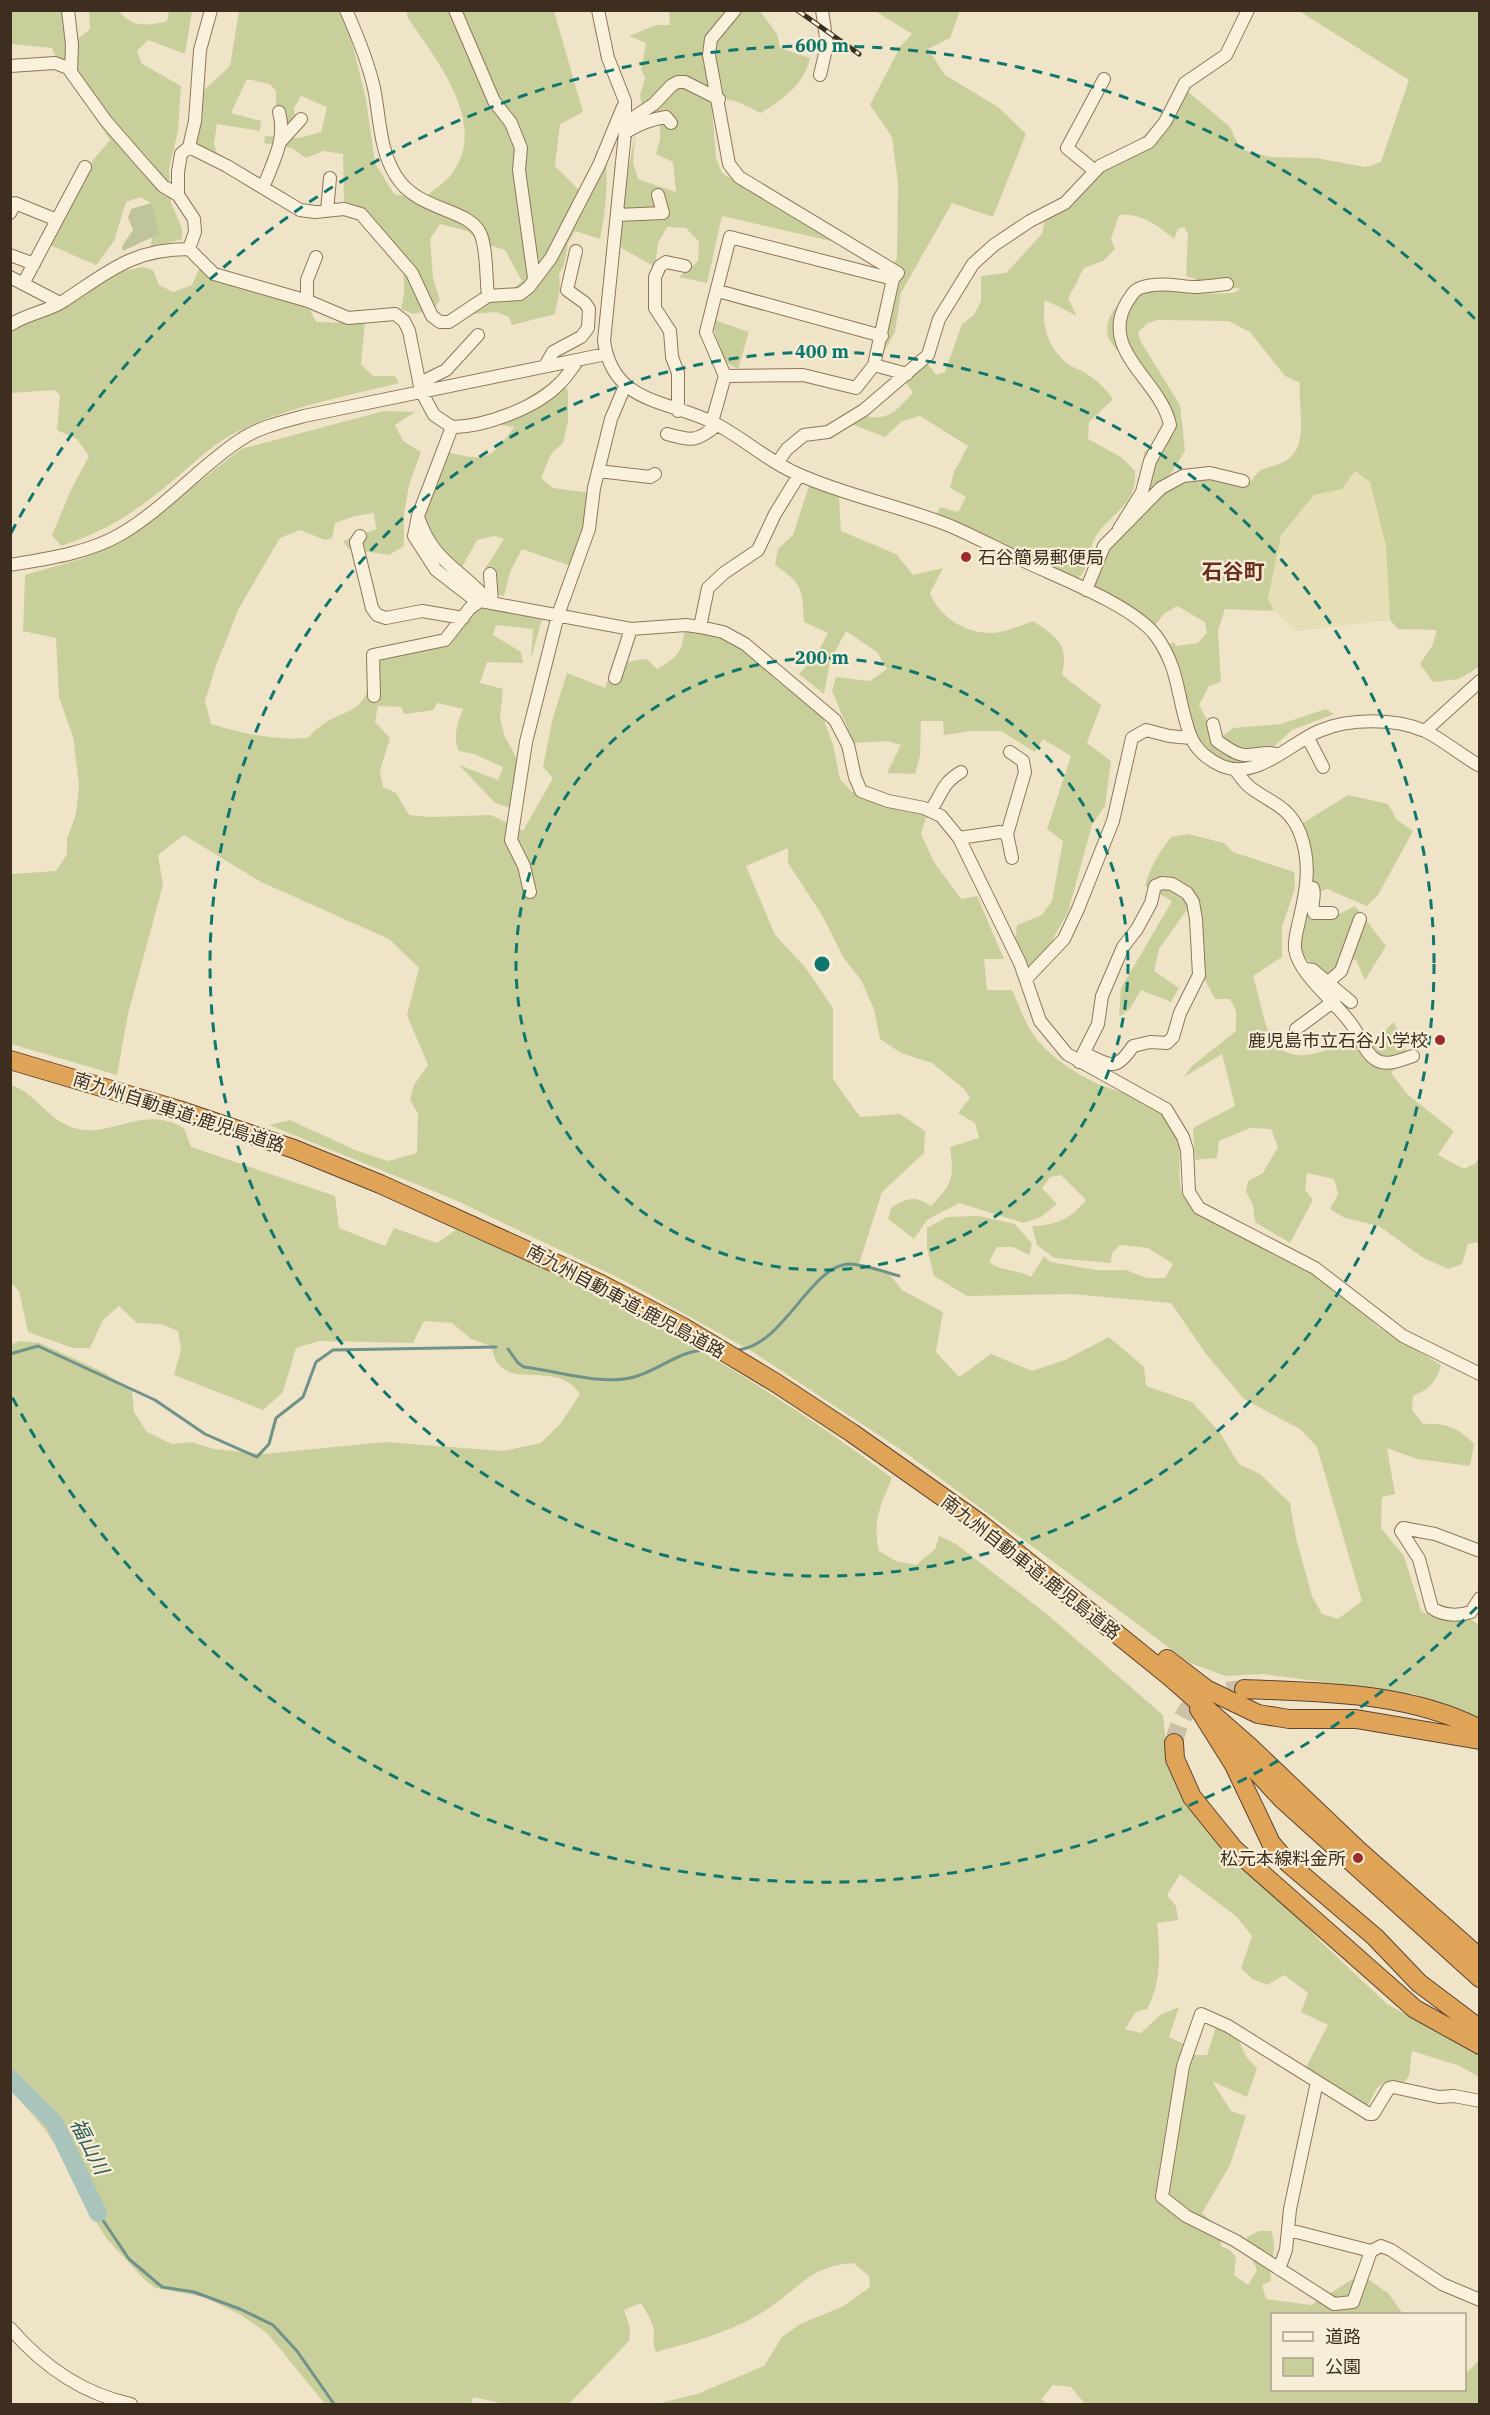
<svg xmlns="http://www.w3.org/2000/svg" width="1490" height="2415" font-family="'IBM Plex Serif','Noto Sans JP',serif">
<rect width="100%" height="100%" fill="#f0e4c8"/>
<!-- farmland -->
<path fill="#e6deb5" d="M1355,471L1370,482L1386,546L1390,620L1297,631L1274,611L1268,599L1281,535L1314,494L1342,489Z"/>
<!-- green -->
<path fill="#c9cf9b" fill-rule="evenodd" d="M10,11H63L66,28L79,38L90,29L89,11H119C132,28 148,26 167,21L169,11H192L185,54L148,40L137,51L142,64L181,86L178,131L169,169L171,203L182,228V239L150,248L156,220L151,203L140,197L126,202L114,241L96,265L43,242L88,166L110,140L56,58L52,48L11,44Z
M239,11H339L348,27L366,99L375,163L394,194L422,200C431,191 446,183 453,172C488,122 436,60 408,18L406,11H554L583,112L560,124L555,166L580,191L605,142C608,176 607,206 600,239L575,231L568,243L564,265L559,275L560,289L555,314L512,325L509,317L496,312L474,314L473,309L508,293L522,281L505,250L486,244L467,231L440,224L430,239L433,278L440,300L433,310L413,314L401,309C408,283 403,261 390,237L377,234L344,203L343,154L323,151L306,158L292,148L264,143L265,136L299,138L321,132L327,107L301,96L294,108L296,130L276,131V91L270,84L247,79L231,113L261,121L260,131L217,124L214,143L218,160L188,139L193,100L230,66Z
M669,11H760L777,34L780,48L810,58C804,85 783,99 761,113L738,102L711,95L716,158L722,173L798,217L831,241L722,216L707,283L679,277L698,261L699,242L686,228L667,227L658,243L655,267L620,247L623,200L635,133L633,163L638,179L676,192L673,162L656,154L660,140V116L644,118L640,95L645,78L641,69L646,43L629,36L656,25H670Z
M875,11H960L950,38L928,49L945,75L998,107L1026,134L993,217L952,203L901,293L895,332L878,362L886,287L897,257L898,184L892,137L870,105L900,47L912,34Z
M1299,11H1479L1480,666L1459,679L1433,682L1420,664L1432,646L1437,630L1398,629L1390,620L1386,546L1370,482L1355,471L1342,489L1314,495L1281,535L1268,599L1274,611L1225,609L1218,631L1221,682L1209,686L1199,705L1216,737L1224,735L1233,728L1281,724L1326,709L1334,714L1292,730L1265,755L1231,765L1186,738L1174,703L1181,693L1165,645L1174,642L1176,646L1198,643L1207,633L1205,622L1177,606L1164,614L1151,630L1091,587L1110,547L1163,489L1179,480L1211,475L1248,485C1262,465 1261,471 1281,463C1312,451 1297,408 1300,383L1285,376L1250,332L1228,321L1158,320L1148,323L1138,332L1141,342L1180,405L1185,451L1170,475L1130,514L1144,474V452L1165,434L1162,407L1109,340C1100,312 1127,297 1148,284L1178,287L1192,294L1233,293L1241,289L1213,285L1186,276L1188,234L1184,227L1178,229L1174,239C1157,225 1141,213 1119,215L1111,239L1115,249L1103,261L1084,268L1068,299L1077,316L1045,300C1041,325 1047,347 1068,364C1073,368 1080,369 1085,373C1096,379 1106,389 1113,399L1089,422L1088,439L1121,457L1135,471C1137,504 1115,510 1098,533C1088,546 1091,569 1077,579L935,517L940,507L958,512L966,497L950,488L954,472L968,446L920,416L902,421L885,437L849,423L861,415C889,422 894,412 913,393L904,380L925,360L936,375L945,372L962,324L974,315L981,301V276L1006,273L1042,234L1045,219L1059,213L1082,190L1087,180L1137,143L1186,90L1230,127L1240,149L1270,157L1316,158L1366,167L1381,162L1409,80Z
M142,267L153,270L159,285L173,292L192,285L200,267L304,298L316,322L365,323L361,364L373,376H395L399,383C344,397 284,407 233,434C207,448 187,470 164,488C129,516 104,532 61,546L52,535L71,490L89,456L77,439L57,430L60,395L54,390L12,393L11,396V321L103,276Z
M715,320L749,332L738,369L725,362L714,330Z
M559,377L568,391V421L563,443L551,454L541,478L553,488L599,494C597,522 586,542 571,566L522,549L510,572L504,596L484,591L485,569L504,539L495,536L477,540L460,571L425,542L417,504L426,476L441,451C485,460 487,465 514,427L500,425L515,406Z
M384,411L415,412L395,425L403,441L421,452L409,485L404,514V546L389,555L349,549L343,541L376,529L374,513L355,516L335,523L332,538L325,540L300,530L280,538L238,610L216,666L205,701L211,724C243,734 274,740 308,738C344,698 367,729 374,657L443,635L484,603L543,615L531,659L533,629L496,625L493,635L521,652L523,663L487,662L480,683L503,689L500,718L505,737L518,761L511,808L495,803L459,765L498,780L503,767L474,754L459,751C452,737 458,722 463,709L437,703L434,710L404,714L401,707L378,706L375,722L390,738L380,771L383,787L396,793L409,815L430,817L491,815L523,831L553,778L543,767L552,721L567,673L605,688C616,663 621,662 647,659L657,669C677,658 683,652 684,629L698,630L746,647L777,681L821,712L833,745L840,779L852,792L892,797L921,806L926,817L921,834L934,862L961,899L977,896L1004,959H984L987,990H1012C1020,1008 1028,1032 1043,1046C1055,1060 1076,1073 1092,1081C1121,1096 1162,1096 1176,1132C1184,1151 1175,1176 1183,1196L1333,1279L1378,1327L1441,1365C1436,1382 1430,1389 1413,1396L1412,1410L1423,1424C1445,1422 1460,1428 1474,1444L1470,1466L1417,1459L1387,1448L1395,1494L1382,1497L1381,1528L1404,1556L1421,1611C1437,1620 1448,1621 1466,1616L1479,1625V1719L1414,1694L1263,1674L1226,1676L1190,1663L906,1453L753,1352L625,1281L453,1199L269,1125L290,1120L355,1150L388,1161L417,1153L418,1114L410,1100L414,1085L428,1065L407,1015L419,968L389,939L261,882L184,835L158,855L163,885L128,1014L117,1075L11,1044V874L56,871L67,854V839L76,814L79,785L73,737L59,697L56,638L23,631L25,575L81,559L122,542L241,449ZM788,848V863L822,915L843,957L861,980L874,1009L880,1039L901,1053L932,1063L964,1089L970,1098L958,1113L975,1123L979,1138L950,1147C954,1177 953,1184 931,1206C916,1195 906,1198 891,1208L888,1219L914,1239L927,1220L959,1203L1024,1223L1041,1217L1057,1204L1042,1188L1050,1177L1061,1175L1086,1200C1070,1219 1057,1225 1032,1226L1037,1245L1054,1258L1111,1263L1112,1253L1120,1245L1148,1248L1173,1264L1165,1278H1147L1126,1270H1097L1050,1262L1044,1256L1031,1277C1017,1269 1003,1272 989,1262L997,1247H1013L1029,1255L1032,1244L1015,1224L978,1216L947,1217L927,1228V1248L934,1276L967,1296L1071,1294L1171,1303L1206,1354L1244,1399L1300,1429L1317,1447L1362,1601L1338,1619L1322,1614L1312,1596L1296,1538L1290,1503L1260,1474L1239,1464L1220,1433L1192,1402L1146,1386L1144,1367L1109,1337L1065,1360L1032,1371L991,1354L959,1377L936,1352L943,1312L902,1290L886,1270L859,1264L882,1192L924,1153L925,1131L900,1114L860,1117L833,1079V1008L805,967L775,935L746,866Z
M809,486L839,497L841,531L896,554L913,575L943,568L930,593C940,620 972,637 1000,632C1011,630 1022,625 1033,621C1057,637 1069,644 1062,675L1101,705L1087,743L1111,761L1105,806L1092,825L1068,912L1045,953L1028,967L1015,944L1017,925L1042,915L1052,901L1063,841L1047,829L1071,756L1043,739L1035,752L1001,731H972L944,735L943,721H921L920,756L915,774L887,773L901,745L887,741L854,743L832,691L836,677L870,681L887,669L877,652L846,631L830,661L824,694L799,674L817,654L828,633L804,622C802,589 803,584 775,565L778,549L793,535Z
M1348,795L1388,804L1397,820L1413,831L1378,895L1367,906L1327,889L1317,893L1316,906L1333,917L1355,906L1386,946L1365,980L1356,960L1345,958L1332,984L1298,950L1303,888L1299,855L1303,823Z
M1188,834L1224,843L1233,852L1294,872L1295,888L1282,927V957L1253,976C1259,995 1262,1017 1270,1035C1287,1071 1330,1051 1355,1035L1372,1042L1394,1022L1408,1057L1391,1073L1408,1095L1454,1131L1438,1155L1464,1169L1476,1163L1479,1157V1242L1468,1244L1462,1264L1448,1269L1422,1257L1379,1226L1345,1218L1330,1209L1338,1194L1334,1179L1307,1173L1305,1190L1313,1200L1290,1243L1255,1222L1253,1205L1246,1192L1248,1181L1263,1173L1278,1147L1271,1129L1250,1128L1219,1141L1217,1158L1195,1160L1193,1128L1235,1106L1222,1054L1184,1077L1192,1066L1236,1031V1011L1230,999H1215L1203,976L1194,914L1186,911L1159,949L1154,971L1179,988L1171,1002L1141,990L1129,1010L1119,1017L1121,988L1172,901L1145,886C1150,868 1159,852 1171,837Z
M11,1085C34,1092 47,1118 71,1127C111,1141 139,1103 184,1128L191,1147L335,1196L339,1228L385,1246L394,1228L437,1243L456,1230C611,1294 758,1377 892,1478C881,1505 872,1521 879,1551L896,1561L916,1565L935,1549L939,1536L956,1544L1048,1615L1163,1715L1168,1763L1180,1795L1224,1851L1295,1912L1319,1940L1387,2004L1479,2054V2077L1460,2066L1412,2051L1409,2076L1402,2085L1385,2082L1377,2088L1367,2107L1305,2069L1328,2025L1301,2012L1308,1993L1284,1975L1267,1985L1252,1979L1241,1968L1252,1936L1237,1917L1180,1874L1167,1895L1176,1906L1178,1920L1157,1923C1160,1952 1162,1982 1147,2009L1136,2012L1125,2029L1141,2033L1160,2015L1179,2007L1169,2037L1184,2044L1194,2055H1207L1216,2027L1235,2033L1247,2058L1257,2068L1247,2097L1212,2081L1231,2111L1246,2116L1230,2165L1202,2213L1220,2229L1221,2246L1230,2250L1236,2257L1234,2275L1248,2285L1257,2270L1249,2253L1247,2237L1259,2231H1271C1279,2249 1268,2263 1271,2281L1262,2285L1266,2299L1311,2305L1361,2274L1389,2294L1403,2314H1272V2390H1464L1465,2374L1479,2361V2404H1085L1071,2387L1053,2385L1041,2400L1048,2404H657L697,2394L764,2366L782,2337L800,2324L844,2306L870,2287L869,2276L853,2263C809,2267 802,2286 769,2308C736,2331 694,2342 656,2352C652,2343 654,2340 654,2332C654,2322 645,2311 641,2303L624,2310L630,2328L629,2341L569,2404H505L473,2397L471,2404H325L267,2333L241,2315L204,2297L156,2288L146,2281L106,2238L75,2186L62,2155L44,2128L11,2090L10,1345L20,1341L40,1343L103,1372L132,1390L134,1412L147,1432L172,1444L192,1442L214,1449L263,1454L385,1442L503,1451L541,1443L561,1423L580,1394C558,1361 517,1387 498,1364C494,1359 493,1351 491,1346L471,1339L452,1323L424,1321L413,1343L319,1341L296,1348L283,1392L263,1410L174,1375L181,1350L178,1331L161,1324L137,1323L119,1306L103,1320L90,1348H73L28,1332L19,1291L11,1283Z"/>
<!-- cemetery -->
<path fill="#bfc49a" d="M152,203L159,234L123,251L122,246L133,230L128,218L131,209Z"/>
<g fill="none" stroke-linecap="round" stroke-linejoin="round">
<!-- stream -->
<path stroke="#6f938a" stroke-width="3" d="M508,1349L518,1363L524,1367C558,1371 602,1386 634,1377C660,1370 679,1350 707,1350
M738,1350C783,1346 811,1265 849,1264C864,1264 884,1272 899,1276
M10,1354L38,1346L155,1400L205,1434L257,1457L269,1444L276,1418L303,1397L316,1362L333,1350L496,1347
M98,2213L129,2259L162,2287L194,2292L240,2309L273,2325L297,2351L334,2404"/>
<!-- river -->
<path stroke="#a9c4bc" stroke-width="18" d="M10,2078L54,2122L98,2213"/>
<!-- highway-tunnel -->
<path stroke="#ccc0a6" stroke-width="18" stroke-dasharray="18 9" stroke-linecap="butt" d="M1174,1743C1183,1700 1203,1692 1244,1689"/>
<!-- minor casing -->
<g stroke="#8d765c" stroke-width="14">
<path id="minor" d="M68,10L72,45L71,72
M346,10C357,35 368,61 374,88C380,117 379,149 396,176C417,211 468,208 480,233C487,246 486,280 488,296
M455,10L494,101L511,123L521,148L519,170L534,278
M598,10L608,58L625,101V133L604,341C613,404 667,400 712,422C743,437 768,462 800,475C847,496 900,506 948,525C974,536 1000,550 1026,562C1060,578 1134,606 1156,636C1181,670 1177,703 1191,737C1196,750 1210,761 1222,766C1257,780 1289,744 1319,731C1349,718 1395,718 1425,731C1442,739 1462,756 1480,766
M735,10L711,39L709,55L729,164L739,177L898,273L893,279
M10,66L55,63L68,68L106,121L139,159L163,186L178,195L194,219L195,232L189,249
M820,75L827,45L822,10
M625,123L654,104L672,85L678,82H685L719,99
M626,132C639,124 651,119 666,117L671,123
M281,141L301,119
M189,147L227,166L300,210L315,212L344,209L361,214L412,273L432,316L440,322H449L488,296L520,294L529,287L551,258L599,165L623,107
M1095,171L1067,148L1104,79
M263,188C272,164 287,139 279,112
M178,195V172L181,154L189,147L195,121L200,50L211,10
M327,211L330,178
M10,213L15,203L57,220
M617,215L663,213L658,195
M10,255L34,264
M10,277L60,303
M23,284L85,167
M718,291L882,336
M307,300V280L316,257
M10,325C26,314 46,312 62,302C107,273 131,249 189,249L214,274L308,301L348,318L395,314L404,321L409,331L421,391L434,415L452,427L418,516L414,536L436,570L475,600L631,629L686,625L700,627L723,632L745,644L835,720L848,745L855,777L861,791L888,801L924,808L941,816L959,838L1020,963L1040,1021L1067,1054L1166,1109L1183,1137L1187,1150L1189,1192L1199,1208L1315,1268L1403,1336L1480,1374
M874,365L907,374
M545,366L553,352L581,337L588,328L589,309L585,303L567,290L576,251
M420,383L446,370L478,335
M678,411V373L672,357L670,331L655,308V277L660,266L666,262L685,266
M712,422L725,376L706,332L730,237L893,279L874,365L856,388L803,375L725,376
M452,427C484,427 535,408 558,385C566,378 572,368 578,360
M667,434C692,441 697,442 717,425
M777,463L787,449L804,435L828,432L864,410L928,355L939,319L973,264L994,245L1030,221L1065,203L1100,166L1149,142L1165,122L1185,83L1226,55L1248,10
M598,471L650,477L655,474
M418,517C434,564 461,568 489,602
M1119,529L1142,492L1150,461L1170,425C1161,380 1098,351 1127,302C1132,295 1134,289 1143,287C1160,282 1177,286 1194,287C1205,287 1216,285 1227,284
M360,536L356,542L372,608L377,615L386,618L422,611L463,618
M10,565C46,559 89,553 121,534C165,508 198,468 240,440C259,427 282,422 304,416L606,354
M490,574L492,603
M1086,590L1104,546L1161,488L1183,476L1210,473L1243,481
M700,627L708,588L724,573L758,550L775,514L799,475
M615,678L631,629
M374,696L373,655L445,640L470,608L480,601
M1213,724L1217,741C1225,746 1234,754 1244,755C1256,756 1266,750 1278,755
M1425,731L1480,681
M1308,738L1323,767
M1236,771C1240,776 1245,784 1251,788C1271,803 1289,806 1300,833C1311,862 1307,887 1300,917C1298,927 1294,938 1295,949C1299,976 1339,1004 1354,1028C1361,1039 1366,1055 1378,1061C1390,1066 1402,1059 1413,1056
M930,811C944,792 940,785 961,772
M1007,834L1025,772L1023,761L1010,752
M959,838L1000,832L1007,834L1012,858
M1307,885L1313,888C1316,896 1310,904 1314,913H1332
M530,892L524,866L511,840L526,742L558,615L589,529L594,488L611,419L625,386
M1306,969L1313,970L1351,1002
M1026,979L1064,939L1078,909L1113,821L1132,738L1146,730L1169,736L1191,738
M1327,983L1341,971L1360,919
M1296,1029L1334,1001
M1079,1062L1098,1024L1102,996L1123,947L1137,929L1151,903L1155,886L1162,883L1172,884L1187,893L1193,902L1196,919L1199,975L1180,1013L1173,1037L1167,1043L1150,1042L1133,1046C1115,1073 1110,1065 1084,1053
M1480,1551L1435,1534L1403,1528L1401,1531L1419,1559L1432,1608C1443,1616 1459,1616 1471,1612L1480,1598
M1480,2101L1454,2096L1439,2097L1393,2087L1389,2088L1373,2114H1369L1228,2026L1201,2014L1183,2066L1162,2197L1186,2216L1236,2241L1334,2304L1353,2302L1371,2251L1381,2246L1391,2250L1442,2284L1480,2300
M1289,2230L1371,2251
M1279,2269L1286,2250L1290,2209L1317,2082
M10,2328C42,2365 83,2394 131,2404"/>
</g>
<!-- highway casing -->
<g stroke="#5b4430" stroke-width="20">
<path id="highway" d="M10,1060L179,1110L294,1149L380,1184L599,1283L683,1327L776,1383L852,1433L981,1524L1169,1676L1250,1747L1358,1850L1480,1958
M1167,1659L1206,1689L1258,1714L1289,1719H1356L1480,1740
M1244,1689C1322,1692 1409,1692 1480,1729
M1199,1709L1234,1765L1271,1843L1288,1863L1375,1937L1419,1983L1480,2029
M1174,1743L1175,1759L1192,1797L1234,1849L1415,2009L1480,2045
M1235,1748L1281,1798L1480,1978"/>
</g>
<!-- minor -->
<use href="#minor" stroke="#faf1dc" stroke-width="12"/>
<!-- highway -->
<use href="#highway" stroke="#e0a458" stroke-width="18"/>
<!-- rail casing -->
<g stroke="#3d2e20" stroke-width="5">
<path id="rail" d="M797,10L859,54"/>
</g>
<!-- rail -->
<use href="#rail" stroke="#f7eed8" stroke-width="3" stroke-dasharray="9" stroke-linecap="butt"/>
</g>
<!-- distance rings -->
<g fill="none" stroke="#0f766e" stroke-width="3" stroke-dasharray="10 8">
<circle cx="822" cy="964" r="306"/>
<circle cx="822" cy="964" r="612"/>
<path d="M1477 1607A918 918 0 0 1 11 1395M11 533A918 918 0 0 1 1477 321"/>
</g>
<!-- markers -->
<g fill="#9e2a2b" stroke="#f7eed8" stroke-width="2">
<circle cx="966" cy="557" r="6"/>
<circle cx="1440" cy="1040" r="6"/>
<circle cx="1358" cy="1858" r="6"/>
</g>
<g text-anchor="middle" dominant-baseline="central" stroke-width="4.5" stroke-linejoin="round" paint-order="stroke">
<!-- poi labels -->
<g font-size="18" fill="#3d2e20" stroke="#f7eed8" text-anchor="end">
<text x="978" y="557" text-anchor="start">石谷簡易郵便局</text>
<text x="1428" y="1040">鹿児島市立石谷小学校</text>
<text x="1346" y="1858">松元本線料金所</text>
</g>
<!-- street labels -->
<g font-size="18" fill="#3d2e20" stroke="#f7eed8">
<text transform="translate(179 1112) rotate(18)">南九州自動車道;鹿児島道路</text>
<text transform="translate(626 1301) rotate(28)">南九州自動車道;鹿児島道路</text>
<text transform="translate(1031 1567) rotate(38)">南九州自動車道;鹿児島道路</text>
</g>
<!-- water labels -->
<g font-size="20" font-style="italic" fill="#2f5d5a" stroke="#f7eed8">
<text transform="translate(90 2146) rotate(63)">福山川</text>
</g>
<!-- quarter labels -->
<g font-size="21" font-weight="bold" fill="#6b2e1e" stroke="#f7eed8">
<text x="1233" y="571">石谷町</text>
</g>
</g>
<circle cx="822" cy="964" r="9" fill="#0f766e" stroke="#f7eed8" stroke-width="3"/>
<g font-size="18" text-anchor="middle" font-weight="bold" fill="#0f766e" stroke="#f7eed8" stroke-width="4.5" stroke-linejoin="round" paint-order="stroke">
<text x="822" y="52">600 m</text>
<text x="822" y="358">400 m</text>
<text x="822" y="664">200 m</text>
</g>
<!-- border -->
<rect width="1490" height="2415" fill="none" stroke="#3d2e20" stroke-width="24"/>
<!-- legend -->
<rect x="1271" y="2313" width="195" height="78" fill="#f7eed8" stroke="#ada18e" stroke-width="1.5"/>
<rect x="1283" y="2332" width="30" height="9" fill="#faf1dc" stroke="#ada18e" stroke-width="1.5"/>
<text x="1325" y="2343" font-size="18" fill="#3d2e20">道路</text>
<rect x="1283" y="2358" width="30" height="18" fill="#c9cf9b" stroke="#ada18e" stroke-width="1.5"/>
<text x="1325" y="2373" font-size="18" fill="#3d2e20">公園</text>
</svg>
